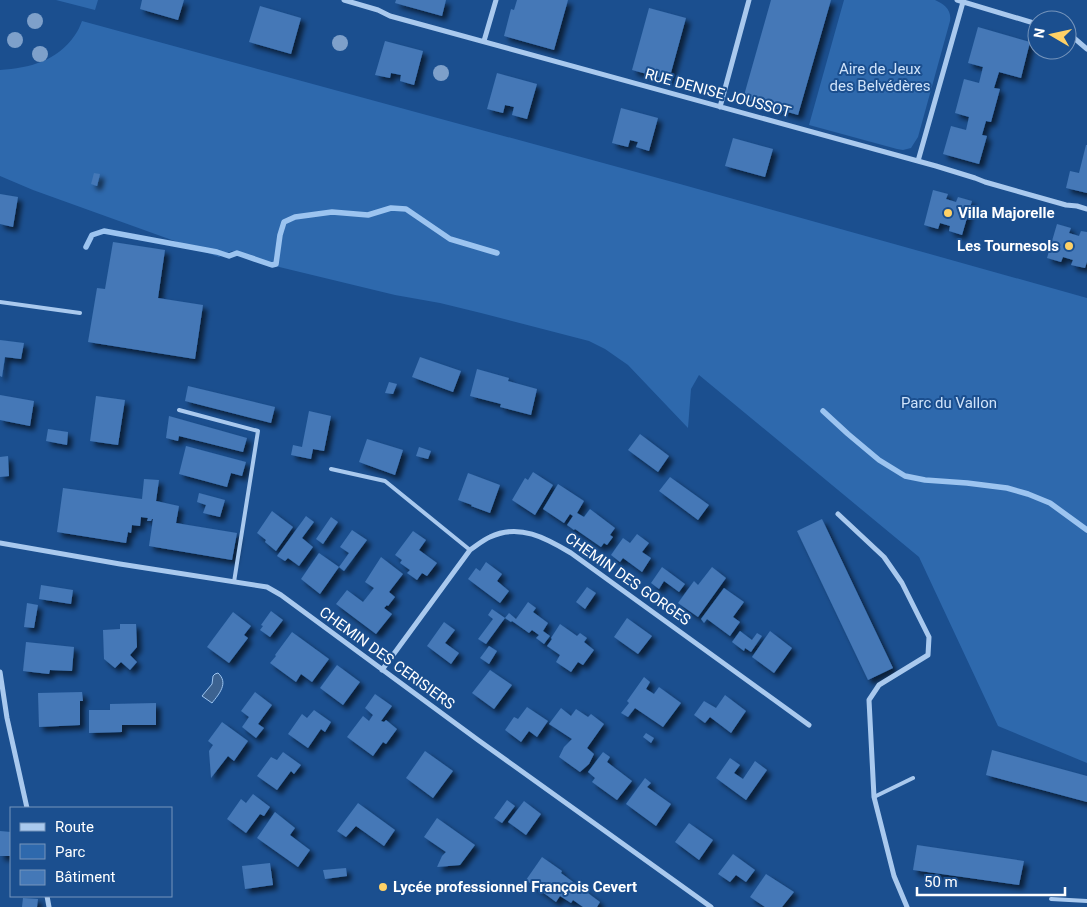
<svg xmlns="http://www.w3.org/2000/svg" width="1087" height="907" font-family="Roboto,sans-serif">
<defs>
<filter id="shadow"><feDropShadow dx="4.5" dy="4.5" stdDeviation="2.5" flood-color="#0009"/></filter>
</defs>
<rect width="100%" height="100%" fill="#1b4f8f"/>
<!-- green -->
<path fill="#2e69ad" d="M56,0H98L95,10Z
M844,0H935C944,4 952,10 950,21L918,137L911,148L903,150L897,149L809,125Z
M82,21L680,184L1087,298V763L998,726L919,557L699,375L691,389L688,428L628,365L605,349L589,341L481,313L440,303L395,295L271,265L232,251L219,257L33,190L0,176V70C30,68 57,61 75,35C78,31 80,26 82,21Z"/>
<!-- water -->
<path fill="#3c6290" stroke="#9cc4f0" d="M218,673C229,683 219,694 212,703L202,696L212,684L213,676L215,674Z"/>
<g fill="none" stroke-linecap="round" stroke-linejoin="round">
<!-- stream -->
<path stroke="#9cc4f0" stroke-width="5.5" d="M86,247L92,235L104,231L217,252L229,256L237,253L272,265L276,264L280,235L284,222L295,217L332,212L368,215L391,208L406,209L450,239L497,253
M823,411L848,434L879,460L905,476L925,480L967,483L1007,488L1028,494L1050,503L1087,530"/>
</g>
<!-- building -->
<path fill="#4478b7" filter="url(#shadow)" d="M142,0H184L178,20L140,9Z
M396,0H446L442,16L395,3Z
M517,0H568L554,50L504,36L511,9L514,10Z
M771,0H831L798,115L743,99Z
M260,6L301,18L291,54L249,42Z
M649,8L686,18L669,80L632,70Z
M978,27L1030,42L1021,78L999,72L994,88L1000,89L991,122L986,121L982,135L987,136L979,164L943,154L951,126L966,130L969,117L955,113L964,79L979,83L983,67L968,63Z
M385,41L423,51L414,85L400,81L401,75L391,73L390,78L375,75Z
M497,73L537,84L527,119L512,115L514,107L505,105L503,113L487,109Z
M621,108L658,118L649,151L636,147L638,142L630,140L628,147L612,143Z
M733,138L773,149L765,177L725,166Z
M1086,145H1087V193L1066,188L1070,171L1079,173Z
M94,173L100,174L97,186L91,184Z
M933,190L948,194L946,199L956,202L958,197L972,201L962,235L949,231L950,226L940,223L938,229L924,225Z
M0,194L18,197L13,227L0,224Z
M1057,224L1071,228L1069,233L1079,236L1081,231L1087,232V262L1085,268L1071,265L1073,260L1063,257L1061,262L1047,258Z
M113,242L165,250L158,298L203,305L195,359L88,342L97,288L105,289Z
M0,340L24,343L21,359L5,357L2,377L0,376Z
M420,357L461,371L453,392L412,377Z
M477,369L509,378L508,381L537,389L531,415L500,407L501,404L470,396Z
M389,382L397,384L393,394L385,393Z
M188,386L275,407L271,423L185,401Z
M0,395L34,401L30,426L0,420Z
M96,396L125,400L118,445L90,441Z
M309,411L331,416L324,451L313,449L311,459L291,455L293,445L302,447Z
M169,416L247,438L243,452L179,436L178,441L166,438Z
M48,429L68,432L67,445L46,441Z
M640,434L669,456L658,472L628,450Z
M367,439L403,450L395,475L359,462Z
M186,446L246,462L242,476L231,473L227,487L179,474Z
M419,447L431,451L428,459L416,456Z
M8,456L9,476L0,477V457Z
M533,472L553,485L535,515L512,500L525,478L528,480Z
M468,473L500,485L490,513L471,506L472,505L458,500Z
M670,477L709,505L698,520L659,491Z
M144,479L159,480L156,501L179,506L176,523L237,533L232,560L149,546L153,519H152L151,521H147L148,518L141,517L140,526L132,525L131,533L128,532L126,543L57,532L63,488L142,499Z
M558,484L584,501L577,513L584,517L590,509L615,528L610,535L613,537L607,545L604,543L601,547L575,529L574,530L567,525L573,516L570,514L564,523L543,509Z
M199,493L225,500L220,517L203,513L206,505L197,502Z
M272,511L293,527L276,551L265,542L266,540L257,533Z
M306,516L314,522L302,538L313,547L299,566L288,558L285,561L277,556Z
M331,517L338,522L323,544L316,539Z
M822,519L893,668L868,680L797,531Z
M352,530L367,540L344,571L339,567L320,594L301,579L319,553L339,567L349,553L340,547Z
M413,531L426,540L419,550L437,563L427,576L422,573L417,580L407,573L410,570L400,563L402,560L395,555Z
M637,534L649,543L642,552L651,558L642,572L623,558L620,562L611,555L623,538L630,543Z
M381,557L403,574L389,592L395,597L388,606L387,605L384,608L392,614L376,634L336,604L347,590L363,602L374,588L365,582Z
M486,562L502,574L497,581L509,591L500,603L468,579L476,568L480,571Z
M662,567L685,584L679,592L664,581L659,589L651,583Z
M712,567L726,578L698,617L678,603L694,581L698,585Z
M41,585L73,590L71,604L39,599Z
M587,587L596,593L585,609L576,602Z
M724,588L744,602L733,617L740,622L730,636L707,619L704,623L701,619Z
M528,602L536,608L533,612L548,623L543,631L550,636L544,644L536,638L539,635L532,630L529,633L512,621L511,622L505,618L509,613L516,619Z
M27,603L38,605L34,628L24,627Z
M492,609L505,618L486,644L478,639L493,619L488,615Z
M271,611L283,620L270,637L260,630L263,626L261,625Z
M233,612L251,626L244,635L248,638L229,663L207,647Z
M627,618L652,636L638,654L614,637Z
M444,622L455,630L445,643L459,653L451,664L427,646Z
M120,624H136L137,647L130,655L137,662L130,670L121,662L115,668L104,659L103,630L120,629Z
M560,624L577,636L580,633L587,638L584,642L594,650L583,665L578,662L571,672L556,662L560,655L547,646L552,639L551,638Z
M740,631L752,640L757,633L762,636L751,652L745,648L744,651L732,642Z
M770,631L792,648L774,673L752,657Z
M292,632L329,659L312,682L301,674L296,682L270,663L276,656L275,655Z
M26,642L74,647L72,671L50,670L49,674L23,671Z
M489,646L497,651L489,664L480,658Z
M337,665L360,682L343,705L320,688Z
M490,670L512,685L494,709L472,693Z
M644,677L650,682L646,689L654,694L659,687L681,703L663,727L635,708L628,717L621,713L629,703L627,701Z
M82,692L83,701H80V725L39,727L38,693Z
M255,692L272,705L258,724L264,728L256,738L242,727L249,717L241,711Z
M375,694L392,706L381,721L384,722L386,720L397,729L386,744L383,742L373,756L347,737L363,716L369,721L373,715L365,708Z
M725,695L746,711L731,733L710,717L705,723L694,715L704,701L716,708Z
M156,703V725H122V732L89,733V710H110V704Z
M527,707L548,721L537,737L529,731L521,742L505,730L514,717L518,719Z
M561,708L571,716L576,709L588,717L591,714L604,724L587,748L594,754L589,764L580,772L559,757L564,747L572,739L549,724Z
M314,710L331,722L325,732L321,729L308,748L288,734L302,714L307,718Z
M222,722L248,741L234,761L228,756L211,778L209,751L213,745L208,741Z
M646,733L654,738L651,743L643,737Z
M992,750L1087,776V802L986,775Z
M425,751L453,771L433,798L406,778Z
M283,752L301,765L294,774L291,771L277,790L257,776L271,757L277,760Z
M603,752L610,757L607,762L632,781L617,800L592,782L595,778L588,772Z
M730,758L740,765L734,773L743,779L755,761L767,770L746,800L716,778Z
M645,778L651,783L647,787L671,804L656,826L626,804Z
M253,794L270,807L264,816L260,814L246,833L227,819L241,799L246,803Z
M507,800L515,806L502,823L494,818Z
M524,801L541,814L526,835L508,822Z
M358,803L395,830L384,846L356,826L346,837L337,831Z
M275,812L295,828L290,835L310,850L298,867L257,838Z
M437,818L475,845L460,865L437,867L442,856L446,852L424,837Z
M689,823L713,840L699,860L675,842Z
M0,831L11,832V856H0Z
M917,845L1024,861L1019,885L913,870Z
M733,854L755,870L746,882L736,875L730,882L718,874Z
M542,857L562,871L561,873L600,902L597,907H583L573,900L571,903L560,896L556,902L526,880Z
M270,863L273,885L245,889L242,866Z
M346,868L347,876L325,879L323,870Z
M766,874L794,892L782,907H765L750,897Z
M23,898L38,899L37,907H22Z"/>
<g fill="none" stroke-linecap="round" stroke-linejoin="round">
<!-- lane -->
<path stroke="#a9c9ee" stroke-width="4" d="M0,302L80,313
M179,410L258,431L234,582
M331,469L385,481L470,550
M874,797L913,778
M1051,899L1087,901"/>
<!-- street -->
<path stroke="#a9c9ee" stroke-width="5" d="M344,0L378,10L390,16L936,166L975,178L985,182L1066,205L1077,206L1087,209
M957,0L1037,24
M1067,32L1087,49
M484,41L496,0
M720,107L749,0
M918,161L963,2
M838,514L884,557L902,583L929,637L928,655L879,685L869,700L874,797L894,876L907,907
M0,543L120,564L267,587L281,595L478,740L711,907
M382,670L470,550C476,546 483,540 490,537C519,523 546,538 571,553L809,725
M0,672L7,718L27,808
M47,896L49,907"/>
</g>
<!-- trees -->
<g fill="#7ea0ca">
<circle cx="35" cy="21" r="8"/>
<circle cx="15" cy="40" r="8"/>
<circle cx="340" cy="43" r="8"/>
<circle cx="40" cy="54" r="8"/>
<circle cx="441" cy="73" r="8"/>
</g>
<!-- markers -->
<g fill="#ffd166" stroke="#1b4f8f" stroke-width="2">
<circle cx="948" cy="213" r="5"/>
<circle cx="1069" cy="246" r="5"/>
<circle cx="383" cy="887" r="5"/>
</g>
<g text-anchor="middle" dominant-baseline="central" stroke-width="4" stroke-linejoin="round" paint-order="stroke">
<!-- park labels -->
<g font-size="15" fill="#cfe3fa" stroke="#1b4f8f">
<text x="880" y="69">Aire de Jeux<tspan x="880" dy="17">des Belvédères</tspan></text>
<text x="949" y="403">Parc du Vallon</text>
</g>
<!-- street labels -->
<g font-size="15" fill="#fff" stroke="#1b4f8f">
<text transform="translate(718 93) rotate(15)">RUE DENISE JOUSSOT</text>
<text transform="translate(628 579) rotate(35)">CHEMIN DES GORGES</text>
<text transform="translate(387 658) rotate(36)">CHEMIN DES CERISIERS</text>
</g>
<!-- poi labels -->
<g font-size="15" font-weight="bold" fill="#fff" stroke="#1b4f8f" text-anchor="start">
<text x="958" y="213">Villa Majorelle</text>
<text x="1059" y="246" text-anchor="end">Les Tournesols</text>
<text x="393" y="887">Lycée professionnel François Cevert</text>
</g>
</g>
<!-- legend -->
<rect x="10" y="807" width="162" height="90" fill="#1b4f8f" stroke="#7695bc"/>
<rect x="20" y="823" width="25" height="8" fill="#a9c9ee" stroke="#7695bc"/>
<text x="55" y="832" font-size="15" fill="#ffffff">Route</text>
<rect x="20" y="844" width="25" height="15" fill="#2e69ad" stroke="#7695bc"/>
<text x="55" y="857" font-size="15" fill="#ffffff">Parc</text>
<rect x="20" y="870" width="25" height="15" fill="#4478b7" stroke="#7695bc"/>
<text x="55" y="882" font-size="15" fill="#ffffff">Bâtiment</text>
<!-- north arrow -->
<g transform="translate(1052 35) rotate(279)"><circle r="24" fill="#1b4f8f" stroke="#7695bc"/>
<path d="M0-4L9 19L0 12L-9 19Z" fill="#ffd166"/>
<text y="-8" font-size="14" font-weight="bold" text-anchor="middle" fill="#ffffff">N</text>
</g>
<!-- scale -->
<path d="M917 887v8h148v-8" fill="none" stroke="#ffffff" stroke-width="2.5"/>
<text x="924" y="887" font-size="15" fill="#ffffff" stroke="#1b4f8f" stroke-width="4" paint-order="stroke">50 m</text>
</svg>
